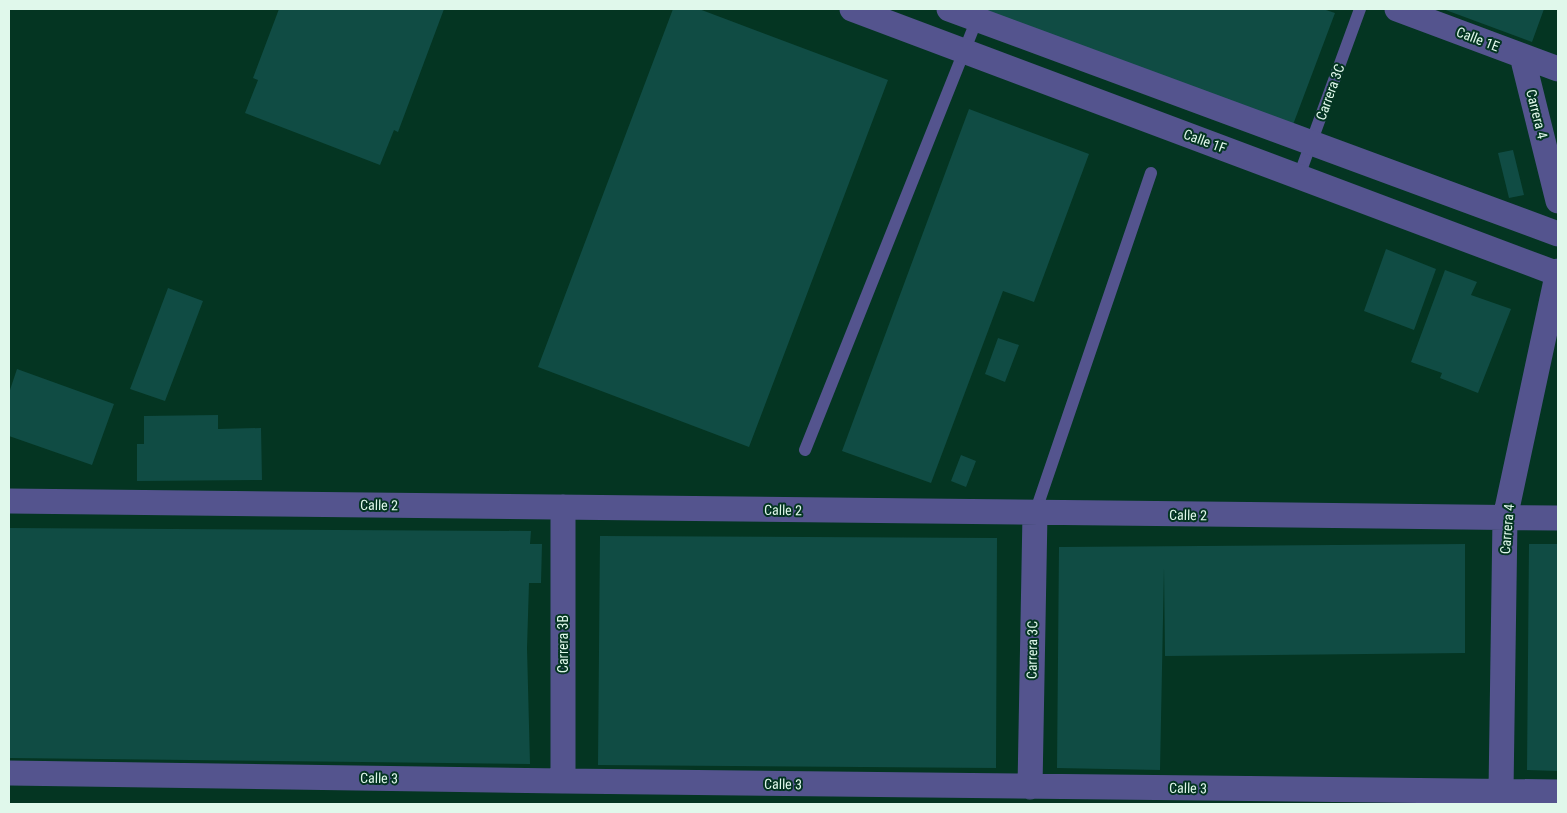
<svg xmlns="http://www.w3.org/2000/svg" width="1567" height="813" font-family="'Roboto Condensed',sans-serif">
<rect width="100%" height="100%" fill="#043522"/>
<!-- building -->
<path fill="#104c44" d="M279,9H444L398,132L394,130L380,165L245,113L258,80L253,78Z
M673,9H699L888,80L749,447L538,367Z
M964,9H1323L1335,13L1291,130Z
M1443,9H1544L1532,42Z
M969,109L1089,154L1034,302L1003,291L931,483L842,451Z
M1513,150L1524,195L1509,198L1498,153Z
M1386,249L1436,269L1414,330L1364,311Z
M1445,270L1477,282L1471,295L1511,309L1478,393L1440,378L1442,373L1411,362Z
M168,288L203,301L165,401L130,389Z
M998,338L1019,345L1005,382L985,374Z
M17,369L114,404L92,465L9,436V393Z
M218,415V429L261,428L262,480L137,481V444H144V416Z
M961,455L976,461L966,487L951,481Z
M9,528L531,531L530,544H542L541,583H529L527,648L530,764L9,758Z
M600,536L997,538L996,768L598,765Z
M1465,544V653L1165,656L1164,568L1160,770L1057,768L1059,547Z
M1529,544H1558V771L1527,770Z"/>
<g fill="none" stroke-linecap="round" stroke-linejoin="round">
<!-- service -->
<path stroke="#54548e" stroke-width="12" d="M1299,176L1360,9
M805,450L977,19
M1035,513L1151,173"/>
<!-- minor -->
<path stroke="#54548e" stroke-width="25" d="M852,9L1558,274
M949,9L1558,234
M1397,9L1558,69
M1522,56L1558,201
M9,501L1558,518
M9,773L563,781L1558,792
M563,781V507
M1030,787L1035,513
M1501,791L1505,518L1558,271"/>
</g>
<g text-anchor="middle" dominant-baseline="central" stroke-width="4" stroke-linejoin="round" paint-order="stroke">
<!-- street labels -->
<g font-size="14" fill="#e0f8eb" stroke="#043522">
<text transform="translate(1478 39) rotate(21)">Calle 1E</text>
<text transform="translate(1330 92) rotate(-70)">Carrera 3C</text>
<text transform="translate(1537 114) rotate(76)">Carrera 4</text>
<text transform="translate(1205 141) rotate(20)">Calle 1F</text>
<text transform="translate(379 505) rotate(1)">Calle 2</text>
<text transform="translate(783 510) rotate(1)">Calle 2</text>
<text transform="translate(1188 515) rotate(1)">Calle 2</text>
<text transform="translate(1507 529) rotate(-85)">Carrera 4</text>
<text transform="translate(563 644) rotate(-90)">Carrera 3B</text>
<text transform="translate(1032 650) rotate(-89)">Carrera 3C</text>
<text transform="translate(379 778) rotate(1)">Calle 3</text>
<text transform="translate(783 784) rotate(1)">Calle 3</text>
<text transform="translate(1188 788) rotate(1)">Calle 3</text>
</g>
</g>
<!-- border -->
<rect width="1567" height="813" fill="none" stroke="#e0f8eb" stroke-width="20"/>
</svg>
